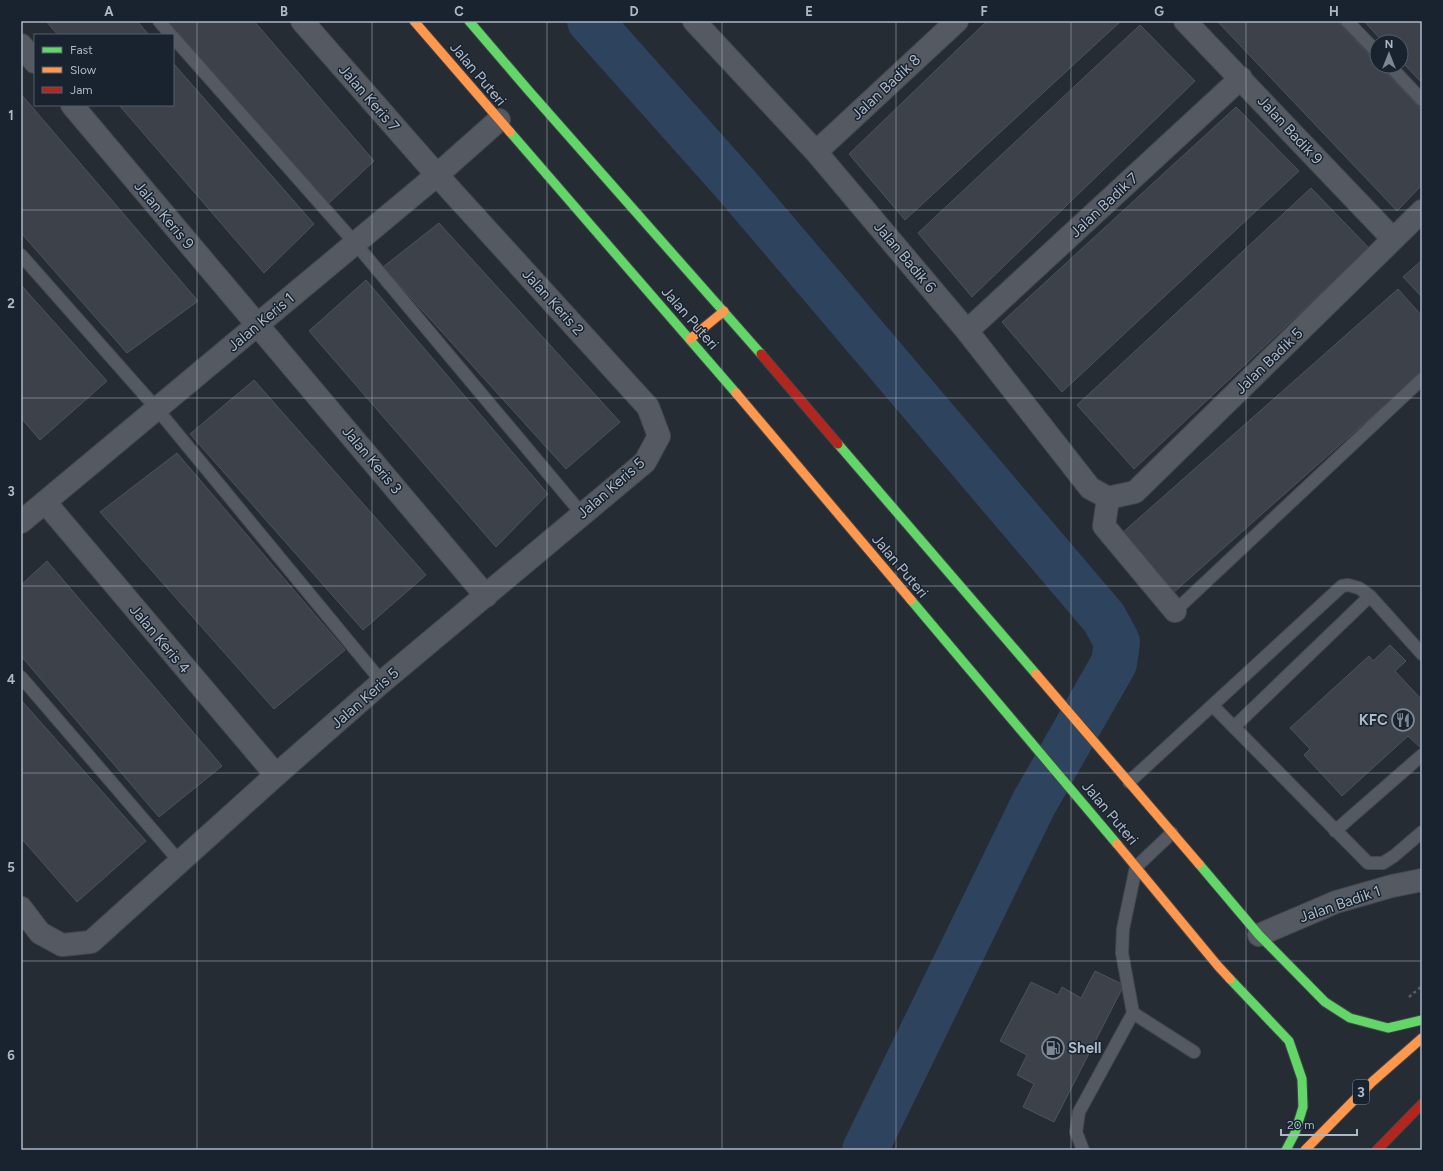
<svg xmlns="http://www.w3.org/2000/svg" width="1443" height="1171" font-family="Figtree,sans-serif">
<rect width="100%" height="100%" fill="#252c34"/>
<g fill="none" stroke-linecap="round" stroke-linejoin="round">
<!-- river -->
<path stroke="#2e445e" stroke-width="46" d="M590,21L737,186L1104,618L1117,642L1114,663L1034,803L865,1150"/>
</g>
<!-- building -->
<path fill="#3d424a" stroke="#4c535c" d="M46,21H137L149,35H58Z
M165,21H254L374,161L327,205Z
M987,21H1121L905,220L849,154Z
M1217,21H1337L1377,63V66H1380L1422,110V185L1397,211Z
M1364,21H1422V83L1401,61V42H1383Z
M1140,25L1195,81L972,297L918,233Z
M173,63L314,224L264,273L119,105H173Z
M21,94L198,301L127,353L21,233Z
M1236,107L1299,171L1062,392L1002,322Z
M1311,188L1369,248L1134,469L1077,405Z
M439,223L620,422L566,469L383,267Z
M1422,260V297L1403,277Z
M366,280L548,494L496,547L309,331Z
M21,285L107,381L40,440L21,418Z
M1398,289L1422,316V372L1173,593L1121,534Z
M254,380L426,575L363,630L190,434Z
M177,453L345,650L274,709L100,512Z
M47,561L222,766L159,817L21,656V585Z
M1390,645L1406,661L1395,671L1422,700V749L1408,736L1342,796L1304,755L1310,749L1290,728L1369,656L1373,661Z
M21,700L146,841L77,902L21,838Z
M1095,971L1124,985L1054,1122L1023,1107L1034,1084L1017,1075L1027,1055L1000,1041L1031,982L1058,995L1062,987L1081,998Z"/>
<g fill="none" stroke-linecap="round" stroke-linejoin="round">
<!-- lane casing -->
<g stroke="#43484e" stroke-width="14">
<path id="lane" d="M159,21L171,35
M1347,21L1377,52
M173,37L355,243L582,514
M1390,66L1422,100
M21,255L157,409L382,682
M1175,611L1422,379
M21,677L180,862
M1213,706L1368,863H1383L1394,856L1422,832
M1234,727L1370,596
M1129,782L1342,586L1348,585L1359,588L1370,596L1422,654
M1335,831L1422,755
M1133,1013L1194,1052
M1083,1150L1076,1132L1079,1112L1133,1013L1122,953L1123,929L1136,867L1172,833"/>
</g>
<!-- street casing -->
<g stroke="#43484e" stroke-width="24">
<path id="street" d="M694,21L816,152L967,331L1090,488L1108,498
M1185,21L1393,239
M21,45L35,62
M72,105L486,596
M816,152L957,21
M967,331L1241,78
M1108,498L1135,492L1422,211
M1108,498L1104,526L1175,611
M45,502L276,775
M21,522L437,175L499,120
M21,908L40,933L62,945L91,942L276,775L382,682L645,462L659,436L648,407L437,175L302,21
M1259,935L1336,902L1392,886L1422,880"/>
</g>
<!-- fast casing -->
<g stroke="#43484e" stroke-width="11">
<path id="fast" d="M469,21L529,91L761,354
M510,132L736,393
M838,444L1036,674
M911,600L1117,844
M1199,864L1259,935L1325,1002L1350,1018L1388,1028L1422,1020
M1230,979L1289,1041L1302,1079L1303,1107L1295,1133L1286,1150"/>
</g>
<!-- slow casing -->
<g stroke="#43484e" stroke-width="11">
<path id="slow" d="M414,21L510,132
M690,339L724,311
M736,393L911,600
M1036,674L1199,864
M1117,844L1218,966L1230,979
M1305,1150L1372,1082L1422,1038"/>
</g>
<!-- jam casing -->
<g stroke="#43484e" stroke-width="11">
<path id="jam" d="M761,354L838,444
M1377,1150L1422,1104"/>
</g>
<!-- path -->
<path stroke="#575e65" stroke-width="2.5" stroke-dasharray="3 3" stroke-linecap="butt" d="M1409,997L1422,986"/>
<!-- lane -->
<use href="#lane" stroke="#555a62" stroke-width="12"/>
<!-- street -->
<use href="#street" stroke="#555a62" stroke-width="22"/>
<!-- fast -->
<use href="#fast" stroke="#63d668" stroke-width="9"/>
<!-- slow -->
<use href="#slow" stroke="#ff974d" stroke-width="9"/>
<!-- jam -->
<use href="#jam" stroke="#b3261e" stroke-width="9"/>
</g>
<!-- grid -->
<path fill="none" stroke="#adb8c7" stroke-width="1" stroke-opacity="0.55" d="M197,21V1150M372,21V1150M547,21V1150M722,21V1150M896,21V1150M1071,21V1150M1246,21V1150M21,210H1422M21,398H1422M21,586H1422M21,773H1422M21,961H1422"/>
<!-- icons -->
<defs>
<g id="restaurant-ring" transform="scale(1.15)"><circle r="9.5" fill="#18232f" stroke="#7d8794" stroke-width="1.5"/><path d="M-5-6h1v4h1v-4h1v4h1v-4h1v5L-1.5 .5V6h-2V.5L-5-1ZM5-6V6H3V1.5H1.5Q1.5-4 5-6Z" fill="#7d8794"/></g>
<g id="fuel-ring" transform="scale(1.15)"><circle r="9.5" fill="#18232f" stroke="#7d8794" stroke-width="1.5"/><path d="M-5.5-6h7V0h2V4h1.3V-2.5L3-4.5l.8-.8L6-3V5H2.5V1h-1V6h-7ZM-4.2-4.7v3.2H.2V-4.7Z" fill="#7d8794"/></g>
</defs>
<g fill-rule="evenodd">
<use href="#restaurant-ring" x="1403" y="720"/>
<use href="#fuel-ring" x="1053" y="1048"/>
</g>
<g text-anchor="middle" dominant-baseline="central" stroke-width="3" stroke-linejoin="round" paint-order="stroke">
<!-- shield labels -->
<rect fill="#18232f" stroke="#808b99" stroke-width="1" x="1353" y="1080" width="16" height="24" rx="3"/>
<g font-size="14" font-weight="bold" fill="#adb8c7">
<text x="1361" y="1092">3</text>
</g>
<!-- street labels -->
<g font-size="15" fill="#adb8c7" stroke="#18232f">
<text transform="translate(478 74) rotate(50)">Jalan Puteri</text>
<text transform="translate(886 87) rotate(-43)">Jalan Badik 8</text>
<text transform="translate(369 98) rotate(49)">Jalan Keris 7</text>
<text transform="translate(1290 130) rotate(47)">Jalan Badik 9</text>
<text transform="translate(1104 205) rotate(-43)">Jalan Badik 7</text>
<text transform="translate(164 215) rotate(50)">Jalan Keris 9</text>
<text transform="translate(905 257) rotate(50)">Jalan Badik 6</text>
<text transform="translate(553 302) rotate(48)">Jalan Keris 2</text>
<text transform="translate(690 318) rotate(49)">Jalan Puteri</text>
<text transform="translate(261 322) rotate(-40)">Jalan Keris 1</text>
<text transform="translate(1269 361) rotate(-44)">Jalan Badik 5</text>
<text transform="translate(372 460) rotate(50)">Jalan Keris 3</text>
<text transform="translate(611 488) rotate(-41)">Jalan Keris 5</text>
<text transform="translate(900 566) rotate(50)">Jalan Puteri</text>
<text transform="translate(160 639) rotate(50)">Jalan Keris 4</text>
<text transform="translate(365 698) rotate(-41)">Jalan Keris 5</text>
<text transform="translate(1110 813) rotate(50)">Jalan Puteri</text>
<text transform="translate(1340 904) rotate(-19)">Jalan Badik 1</text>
</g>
<!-- poi labels -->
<g font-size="15" font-weight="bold" fill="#adb8c7" stroke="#18232f" text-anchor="end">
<text x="1388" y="720">KFC</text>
<text x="1068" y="1048" text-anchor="start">Shell</text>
</g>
</g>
<!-- border -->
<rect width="1443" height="1171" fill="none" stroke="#18232f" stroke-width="44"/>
<!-- legend -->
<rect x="34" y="34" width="140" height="72" fill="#18232f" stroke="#545f6c"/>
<rect x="42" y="47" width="20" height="6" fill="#63d668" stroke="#545f6c"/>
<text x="70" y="54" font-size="12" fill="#adb8c7">Fast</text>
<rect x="42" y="67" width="20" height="6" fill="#ff974d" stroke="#545f6c"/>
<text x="70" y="74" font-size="12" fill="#adb8c7">Slow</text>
<rect x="42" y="87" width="20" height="6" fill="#b3261e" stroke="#545f6c"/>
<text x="70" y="94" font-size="12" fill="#adb8c7">Jam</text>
<!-- north arrow -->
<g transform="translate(1389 54)"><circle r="19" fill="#18232f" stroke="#545f6c"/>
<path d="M0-3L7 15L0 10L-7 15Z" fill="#7d8794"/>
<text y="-6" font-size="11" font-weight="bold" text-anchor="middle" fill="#adb8c7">N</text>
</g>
<!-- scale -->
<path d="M1281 1129v6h76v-6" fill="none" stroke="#adb8c7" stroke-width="2"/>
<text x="1287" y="1129" font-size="12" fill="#adb8c7" stroke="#18232f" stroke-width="3" paint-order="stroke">20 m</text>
<rect x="22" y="22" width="1399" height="1127" fill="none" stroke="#adb8c7" stroke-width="1.5"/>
<g font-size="13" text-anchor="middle" font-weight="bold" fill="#adb8c7">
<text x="109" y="16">A</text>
<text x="284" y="16">B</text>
<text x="459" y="16">C</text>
<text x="634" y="16">D</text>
<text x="809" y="16">E</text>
<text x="984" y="16">F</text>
<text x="1159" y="16">G</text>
<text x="1334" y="16">H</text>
<text x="11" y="120">1</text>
<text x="11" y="308">2</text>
<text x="11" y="496">3</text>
<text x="11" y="684">4</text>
<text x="11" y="872">5</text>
<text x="11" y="1060">6</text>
</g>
</svg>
